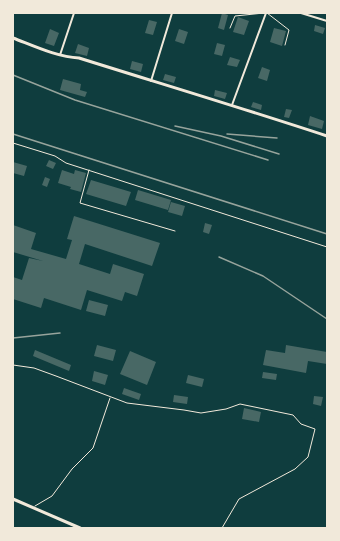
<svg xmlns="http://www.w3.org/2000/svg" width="340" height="541" font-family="'Nunito Sans',sans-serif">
<rect width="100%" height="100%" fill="#0f3d3e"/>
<!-- building -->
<path fill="#486865" d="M222,13L228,15L224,30L218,28Z
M238,17L249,21L244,35L233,32Z
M149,20L157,22L153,35L145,33Z
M315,25L325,28L323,34L314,31Z
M274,28L286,31L282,46L270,42Z
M50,29L59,33L54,46L45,43Z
M179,29L188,32L184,44L175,41Z
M217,43L225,45L222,56L214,54Z
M78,44L89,48L87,56L75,53Z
M230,57L240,60L237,67L227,65Z
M132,61L143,64L141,72L130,69Z
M262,67L270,70L267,81L258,78Z
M165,74L176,77L174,83L163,80Z
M63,79L81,84L80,90L87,92L85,97L60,90Z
M215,90L227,93L225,99L214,96Z
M253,102L262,105L261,110L251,107Z
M286,109L292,110L289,118L284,117Z
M310,116L324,121L322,129L308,125Z
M49,160L56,163L53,169L46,166Z
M13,162L27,166L24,176L13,173Z
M62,170L74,174L75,170L86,173L81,192L70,189L71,187L58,183Z
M45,177L50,179L47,187L42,185Z
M91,180L131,192L126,206L86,194Z
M138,190L171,200L168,210L135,200Z
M171,202L185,206L182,216L168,212Z
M74,216L160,243L152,266L85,244L79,264L110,274L113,264L144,274L137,296L125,292L122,301L87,290L81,310L44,298L41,308L13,299V277L22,280L29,258L43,261L13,252V225L36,233L31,249L66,259L72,240L67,239Z
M205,223L212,225L209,234L203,232Z
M89,300L108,305L105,316L86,311Z
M97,345L116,350L113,361L94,356Z
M286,345L327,352V364L308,361L306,373L263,365L266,350L285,353Z
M35,350L71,365L69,371L33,356Z
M130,351L156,362L147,385L120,374Z
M94,371L108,375L105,385L92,381Z
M263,372L277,374L276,380L262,378Z
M188,375L204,379L202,387L186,383Z
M124,388L141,394L139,400L122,394Z
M174,395L188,397L187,404L173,402Z
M314,396L323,397L321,406L313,404Z
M244,408L261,412L259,422L242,419Z"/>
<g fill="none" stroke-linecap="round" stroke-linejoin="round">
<!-- service -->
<path stroke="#f1e9da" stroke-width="1" d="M267,13L289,30L285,45
M230,28L235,16L264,13
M13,143L55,156L66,163L327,247
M89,170L80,203L175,231
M13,365L34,368L56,376L127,403L184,410L201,413L226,409L240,404L293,415L301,424L315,429L308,457L295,469L239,499L222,528
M35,506L52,496L72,469L93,448L110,398"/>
<!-- minor -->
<path stroke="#f1e9da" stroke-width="2" d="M301,13L327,21
M60,55L74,13
M151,81L172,13
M232,105L266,13"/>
<!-- tertiary -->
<path stroke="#f1e9da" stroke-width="3" d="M13,38C34,46 57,57 79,58C162,84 245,109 327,136
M13,499L80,528"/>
<!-- rail -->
<path stroke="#97a49c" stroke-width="1.5" d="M13,75L75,100L268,160
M175,126L221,136L279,154
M13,134L327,234
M227,134L277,138
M219,257L263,276L327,319
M13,338L60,333"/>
</g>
<!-- border -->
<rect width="340" height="541" fill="none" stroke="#f1e9da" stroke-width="28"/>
</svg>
